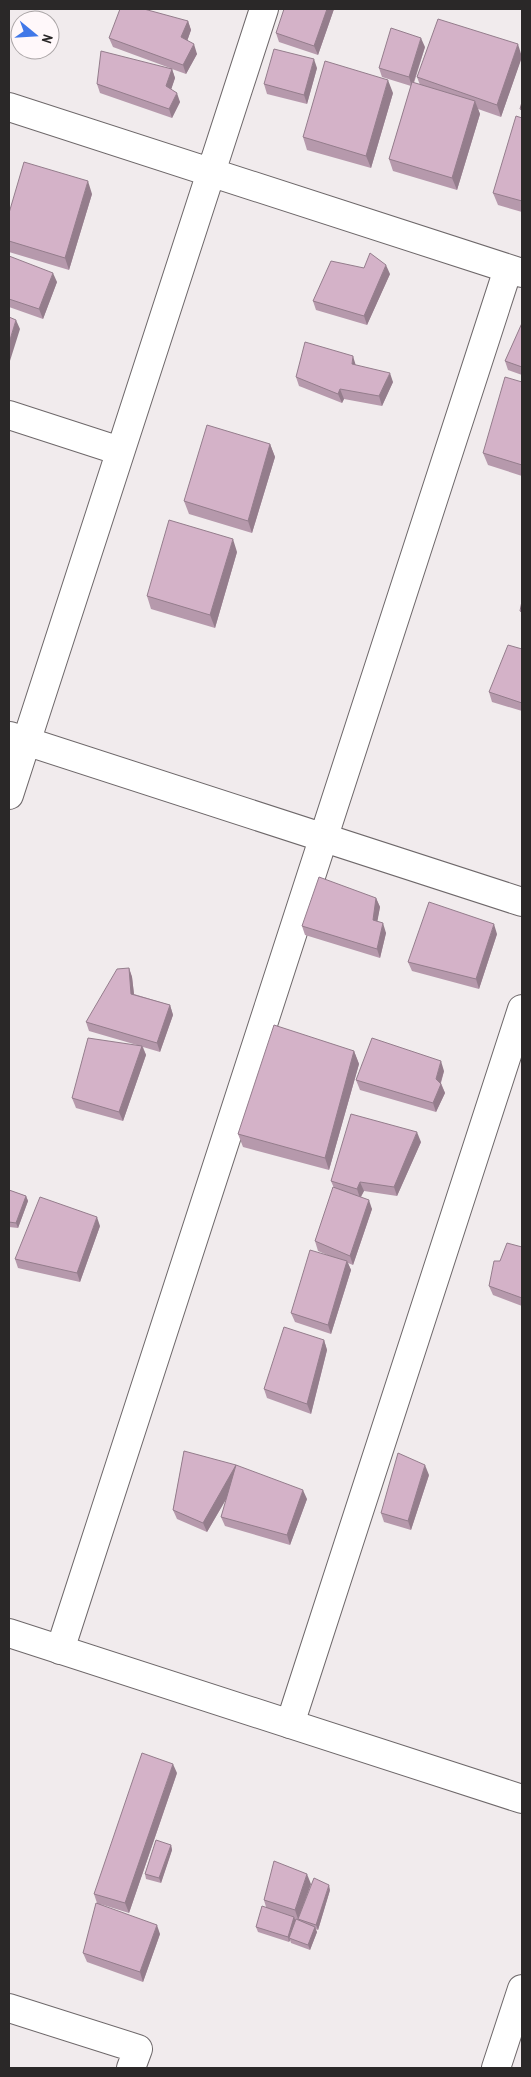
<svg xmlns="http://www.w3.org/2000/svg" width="531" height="2077" font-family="'Archivo Narrow',sans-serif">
<rect width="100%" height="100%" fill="#f1ebed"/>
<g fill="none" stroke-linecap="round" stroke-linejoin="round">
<!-- street casing -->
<g stroke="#6e686a" stroke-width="30">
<path id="street" d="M9,107L522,273
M9,415L120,451
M10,736L522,902
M9,795L264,9
M60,1650L508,269
M290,1724L522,1009
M9,2008L138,2049L131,2068
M496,2068L522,1989"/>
</g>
<!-- secondary casing -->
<g stroke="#6e686a" stroke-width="30">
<path id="secondary" d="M9,1633L522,1799"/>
</g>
<!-- street -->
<use href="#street" stroke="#fff" stroke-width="28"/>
<!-- secondary -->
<use href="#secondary" stroke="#fff" stroke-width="28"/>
</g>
<!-- wall -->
<path fill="#b699ac" d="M334,9L318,55L279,42L276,33Z
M188,21L191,30L187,41L197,54L186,74L172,69L175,78L171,89L180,102L172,118L100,93L97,84L170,68L113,47L109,38Z
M425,47L414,83L420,85L417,77L522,56L501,117L478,109L480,114L457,190L393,171L389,159L411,86L382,77L379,68Z
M317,68L307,104L267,94L264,84Z
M393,93L371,168L307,150L303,137Z
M522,118V212L498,205L493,193Z
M92,194L69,270L9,252V213Z
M9,256L57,282L43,319L9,307Z
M364,268L390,274L367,325L316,310L313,301Z
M522,324V375L508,370L505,361Z
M356,365L393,382L382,406L344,399L342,403L299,386L296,377Z
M522,382V476L488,465L483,453Z
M270,444L275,457L252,533L189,514L184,501Z
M237,552L215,628L151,609L147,596Z
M522,649V711L492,702L489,692Z
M376,898L380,907L377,921L386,933L380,958L305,935L302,926Z
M497,934L479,989L412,971L408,962Z
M129,968L132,977L134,994L170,1005L173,1015L160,1052L143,1047L146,1055L123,1121L76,1108L72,1098L137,1045L89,1031L86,1022Z
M354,1051L359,1064L329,1170L243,1147L238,1134Z
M444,1071L441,1083L445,1093L436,1112L360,1090L356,1080Z
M421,1142L397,1196L364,1191L361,1197L372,1209L353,1265L348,1263L351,1270L331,1334L295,1322L291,1313L332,1257L318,1251L315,1241L334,1188L331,1181Z
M9,1190L26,1196L28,1201L18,1228L9,1227Z
M100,1226L80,1282L18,1268L15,1259Z
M522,1247V1306L493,1295L489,1286L500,1261Z
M324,1340L327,1350L311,1414L267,1398L264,1389Z
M184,1451L307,1499L290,1545L225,1526L221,1517L228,1496L207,1532L177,1519L173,1510Z
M429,1475L411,1530L384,1522L381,1513Z
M177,1773L129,1913L100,1904L160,1934L143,1982L87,1962L83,1953L97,1903L94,1894Z
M171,1845L172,1850L161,1883L146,1879L145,1874Z
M311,1884L299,1918L330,1890L318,1930L315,1929L317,1932L310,1950L291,1943L290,1940L289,1942L258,1932L256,1927L266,1907L264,1900Z"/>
<!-- shaded-wall -->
<path fill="#947d8c" d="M327,9H334L318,55L314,46Z
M188,21L191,30L185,47L181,37Z
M421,38L425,47L412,87L409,77Z
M194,44L197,54L186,74L183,65Z
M518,44L522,57L501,117L497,105Z
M314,59L317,68L307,104L304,95Z
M172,69L175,78L169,96L166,86Z
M388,80L393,93L371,168L366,156Z
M177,93L180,102L172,118L169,109Z
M475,101L480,114L457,190L452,178Z
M88,181L92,194L69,270L65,258Z
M386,265L390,274L367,325L364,316Z
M53,273L57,282L43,319L39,309Z
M16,320L20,329L9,364V343Z
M353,356L356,366L352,364Z
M390,373L393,382L382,406L379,396Z
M340,389L344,399L342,403L338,394Z
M270,444L275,457L252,533L248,521Z
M233,539L237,552L215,628L210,615Z
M376,898L380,907L376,929L373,920Z
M383,923L386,933L380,958L377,949Z
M494,924L497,934L479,989L476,979Z
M129,968L132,977L135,1003L131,994Z
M170,1005L173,1015L160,1052L157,1043Z
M142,1046L146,1055L123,1121L119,1112Z
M354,1051L359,1064L329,1170L325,1158Z
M441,1061L444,1071L439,1088L436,1079Z
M441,1084L445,1093L436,1112L433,1103Z
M417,1132L421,1142L397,1196L394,1187Z
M360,1182L364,1191L360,1198L357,1189Z
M26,1196L28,1201L18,1228L16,1223Z
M369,1200L372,1209L353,1265L350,1256Z
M97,1217L100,1226L80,1282L77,1273Z
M347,1261L351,1270L331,1334L328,1325Z
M324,1340L327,1350L311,1414L307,1404Z
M236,1465L240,1475L207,1532L203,1523Z
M425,1465L429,1475L411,1530L408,1521Z
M303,1490L307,1499L290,1545L287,1535Z
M173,1764L177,1773L129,1913L125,1903Z
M171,1845L172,1850L161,1883L159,1878Z
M307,1874L311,1884L298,1919L295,1910Z
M329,1885L330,1890L318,1930L316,1925Z
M294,1917L296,1922L289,1938L290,1940L289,1942L288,1937Z
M157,1925L160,1934L143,1982L140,1972Z
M315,1927L317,1932L310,1950L308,1945Z"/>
<!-- building -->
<path fill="#d4b2c8" stroke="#947d8c" d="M120,9H144L188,21L181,37L194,44L183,65L109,38Z
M284,9H327L314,46L276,33Z
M438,19L518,44L497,105L417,77Z
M391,28L421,38L409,77L379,68Z
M274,49L314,59L304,95L264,84Z
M101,51L172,69L166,86L177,93L169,109L97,84Z
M325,61L388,80L366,156L303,137Z
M412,82L475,101L452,178L389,159Z
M522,102V110L520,109Z
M516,116L522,118V201L493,193Z
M24,162L88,181L65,258L9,241V213Z
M370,253L386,265L364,316L313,301L331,261L364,268Z
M9,256L53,273L39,309L9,299Z
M9,317L16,320L9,343Z
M522,323V367L505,361Z
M305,342L353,356L352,364L390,373L379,396L340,389L338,394L296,377Z
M505,377L522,382V465L483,453Z
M207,425L270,444L248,521L184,501Z
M169,520L233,539L210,615L147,596Z
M522,601V612L520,611Z
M508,645L522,649V703L489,692Z
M319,877L376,898L373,920L383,923L377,949L302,926Z
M429,902L494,924L476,979L408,962Z
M129,968L131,994L170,1005L157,1043L86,1022L117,969Z
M274,1025L354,1051L325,1158L238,1134Z
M88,1038L142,1046L119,1112L72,1098Z
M372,1038L441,1061L436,1079L441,1084L433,1103L356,1080Z
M351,1114L417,1132L394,1187L360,1182L357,1189L331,1181Z
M333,1187L369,1200L350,1256L315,1241Z
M9,1190L26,1196L16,1223L9,1222Z
M40,1197L97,1217L77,1273L15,1259Z
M507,1243L522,1247V1298L489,1286L494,1261H500Z
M310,1250L347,1261L328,1325L291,1313Z
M284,1327L324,1340L307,1404L264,1389Z
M184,1451L236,1465L303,1490L287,1535L221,1517L236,1465L203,1523L173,1510Z
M398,1453L425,1465L408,1521L381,1513Z
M142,1753L173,1764L125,1903L94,1894Z
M156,1840L171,1845L159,1878L145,1874Z
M274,1861L307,1874L295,1910L264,1900Z
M314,1878L329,1885L316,1925L298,1919Z
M96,1903L157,1925L140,1972L83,1953Z
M262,1906L294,1917L288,1937L256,1927Z
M296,1919L315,1927L308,1945L289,1938Z"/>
<!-- border -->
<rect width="531" height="2077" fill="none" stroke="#2a2828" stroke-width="20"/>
<!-- north arrow -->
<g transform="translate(35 35) rotate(108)"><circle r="24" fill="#fff8fa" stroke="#aaa5a6"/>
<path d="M0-4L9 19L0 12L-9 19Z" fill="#4078e8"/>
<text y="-8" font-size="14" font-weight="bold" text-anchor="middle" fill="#2a2828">N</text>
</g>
</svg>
